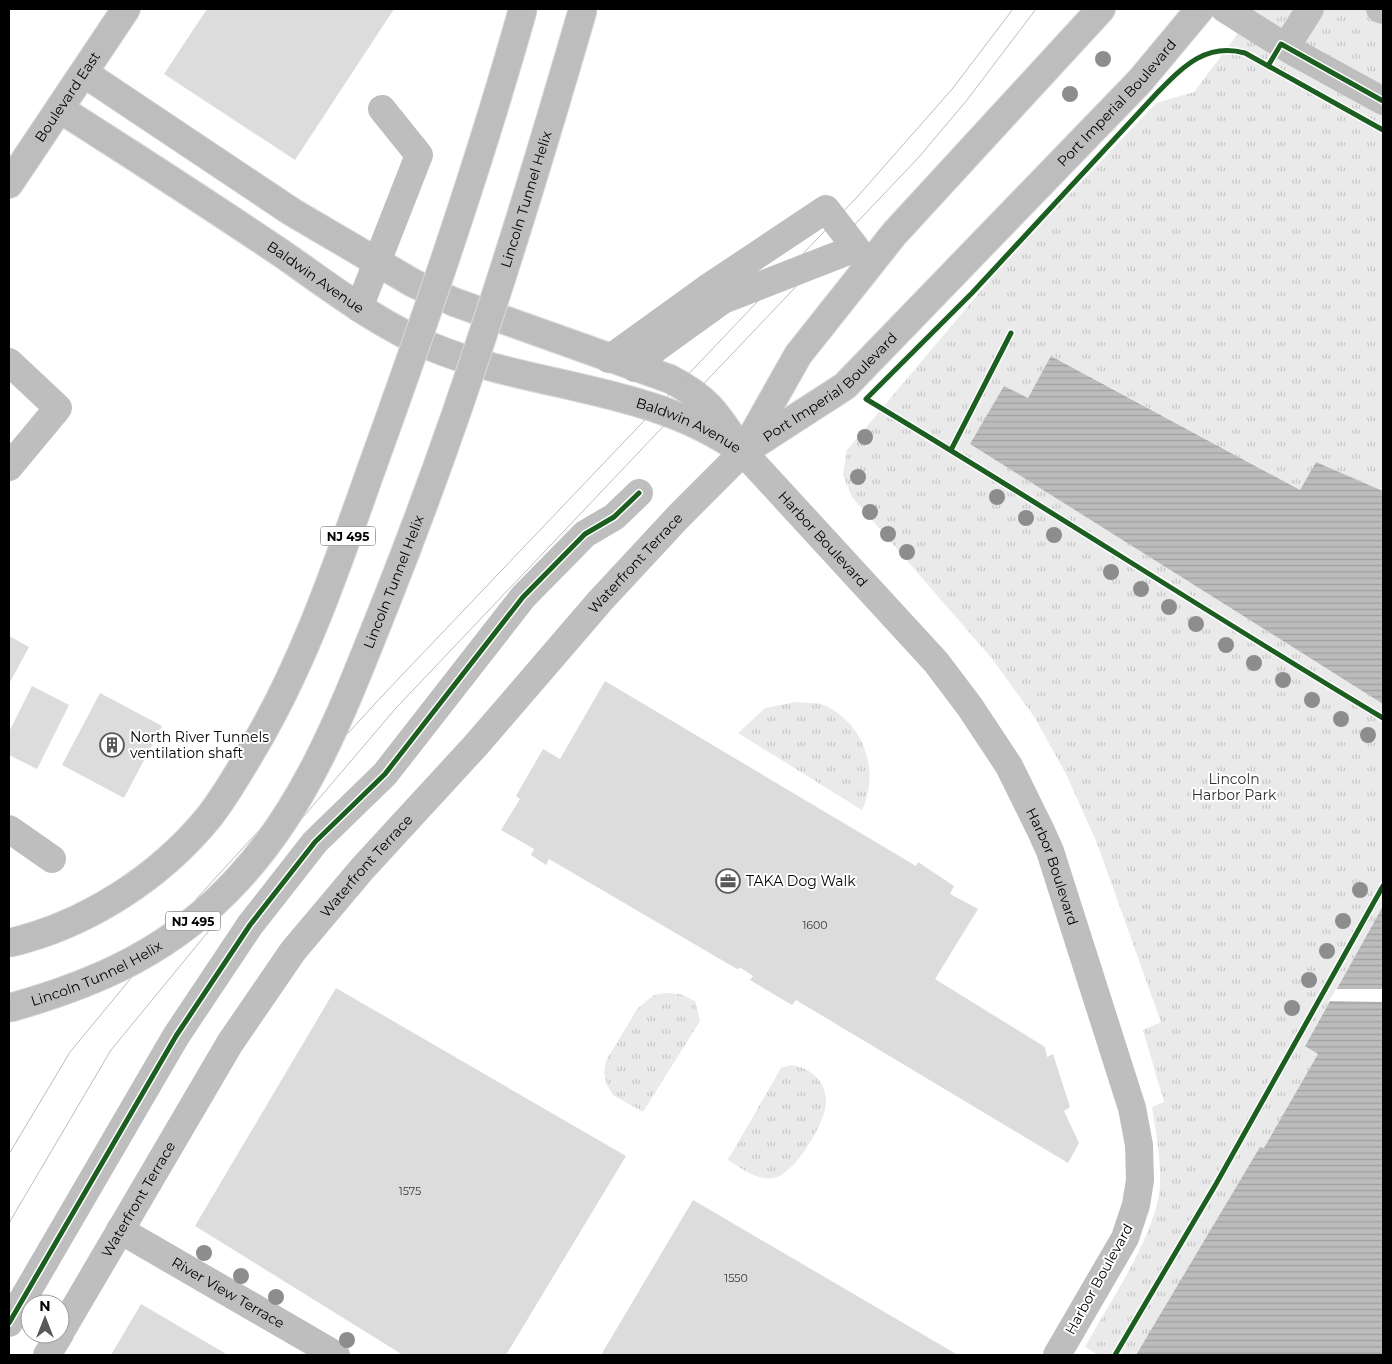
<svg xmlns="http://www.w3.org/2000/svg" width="1392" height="1364" font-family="Montserrat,sans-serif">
<defs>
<pattern id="grass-tufts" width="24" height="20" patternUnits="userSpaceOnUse" patternTransform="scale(1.25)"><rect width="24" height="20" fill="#eaeaea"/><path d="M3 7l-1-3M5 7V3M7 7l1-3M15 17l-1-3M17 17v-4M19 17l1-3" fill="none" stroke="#c7c7c7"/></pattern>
<pattern id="water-rules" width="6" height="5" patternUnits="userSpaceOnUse" patternTransform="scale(1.25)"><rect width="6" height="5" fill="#bcbcbc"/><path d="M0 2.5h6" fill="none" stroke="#a0a0a0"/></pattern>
</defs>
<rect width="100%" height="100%" fill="#fff"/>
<!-- grass -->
<path fill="url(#grass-tufts)" d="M1250,9H1383V491L1316,462L1300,490L1052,356L1028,398L1004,387L970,444L1383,704V906L1305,1045L1318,1054L1264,1149L1260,1147L1136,1355H1098L1085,1347C1109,1303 1150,1244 1159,1195C1163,1169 1156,1133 1152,1107L1164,1102L1143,1030L1161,1022L1097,843L1066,774L1035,718L993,660L852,497L843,475L847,450L1000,268L1156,103L1194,92L1234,39Z
M796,702C805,703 818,702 826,706C865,725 880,772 862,810L738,733L765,708Z
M666,993L680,994L695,1001L700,1021L643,1112L613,1095L607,1085L604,1073L606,1061L637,1009L654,995Z
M790,1065C808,1066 827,1081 826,1102C826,1122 795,1174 774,1178C757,1181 741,1168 728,1160L781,1068Z"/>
<!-- water -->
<path fill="url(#water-rules)" d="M1051,356L1300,490L1316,462L1383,491V704L970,444L1004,386L1028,398Z
M1383,906V1355H1136L1260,1147L1264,1148L1318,1054L1305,1046Z"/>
<!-- pier -->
<path fill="#fff" d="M1336,989H1383V1002L1329,1001Z"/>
<!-- building -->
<path fill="#dcdcdc" d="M207,9H394L295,160L164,74Z
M9,636L29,647L9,684Z
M605,681L916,866L918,862L954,886L950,894L978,909L935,979L1045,1047L1047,1057L1053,1054L1070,1107L1064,1111L1079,1143L1068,1163L796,1000L792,1005L750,980L753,976L741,968L737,969L549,859L546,865L531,855L534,849L501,830L520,799L516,796L543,749L560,759Z
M32,686L69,705L37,769L9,755V732Z
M100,693L162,726L124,798L62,765Z
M336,988L626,1156L506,1355H403L195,1226Z
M693,1200L958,1355H601Z
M141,1304L228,1355H111Z"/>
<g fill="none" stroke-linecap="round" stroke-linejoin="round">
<!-- major casing -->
<g stroke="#dbdbdb" stroke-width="30">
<g id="major">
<path d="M84,73L292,212L413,283L454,302L670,379C705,397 715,411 736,443"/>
<path id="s3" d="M60,109C134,156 208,204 281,253C330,287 377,324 432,347C533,389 653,386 743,452"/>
<path id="s4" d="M9,184L126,9"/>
<path d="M745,449L798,355L894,234L1101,9"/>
<path id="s5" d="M743,452L845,386L1140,81L1200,9"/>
</g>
</g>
<!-- minor -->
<g stroke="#bebebe" stroke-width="28">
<path d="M1225,9L1292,51L1383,101"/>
<path d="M1380,9L1383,10"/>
<path d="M1286,47L1310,9"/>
<path d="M359,308L419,155L382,109"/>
<path d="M609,359L706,289L826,209L856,248L723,300L655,349L635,368"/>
<path d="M9,362L58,408L9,467"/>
<path d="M9,829L52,859"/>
<path id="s1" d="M120,1230L336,1355"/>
<path d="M9,1323L176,1036L250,925L315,842L385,774L523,597L585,534L614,517L639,493"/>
<path id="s2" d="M60,1333L230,1043L293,951L362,869L477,744L600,601L679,516L743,452L936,662L970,707L1009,766L1041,831L1050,851L1132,1108L1139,1145L1140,1180L1136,1205L1125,1238L1057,1355"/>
<path d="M47,1355L60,1334"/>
</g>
<!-- major -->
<use href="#major" stroke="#bdbdbd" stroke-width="28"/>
<!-- tram -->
<path stroke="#bdbdbd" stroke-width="1" d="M9,1154L70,1052L198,897L383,695L858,196L953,88L1013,9
M9,1223L111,1050L276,849L396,708L919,157L967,100L1036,9"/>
<!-- highway-bridge casing -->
<g stroke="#dbdbdb" stroke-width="30" stroke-linecap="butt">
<g id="highway-bridge">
<path d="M9,943C86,925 159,878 209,817C224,798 236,777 248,757C303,667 336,568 371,470C426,318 479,165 523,9"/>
<path id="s6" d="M9,1008C99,983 174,949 238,879C310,802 347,699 386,602C463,409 525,209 583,9"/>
</g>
</g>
<!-- highway-bridge -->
<use href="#highway-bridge" stroke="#bdbdbd" stroke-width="28"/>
<!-- cycleway casing -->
<g stroke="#fff" stroke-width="8">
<path id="cycleway" d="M1268,66L1281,44L1383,101
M1383,130L1245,53C1206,42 1183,67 1158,92L972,293L866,399C1040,503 1209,614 1383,718
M951,450L1011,333
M9,1323L176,1036L250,925L315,842L385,774L523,597L585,534L614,517L639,493
M1115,1355L1216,1184L1383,886"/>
</g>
<!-- cycleway -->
<use href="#cycleway" stroke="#1b5e20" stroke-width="5"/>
</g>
<!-- trees -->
<g fill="#8d8d8d">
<circle cx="1103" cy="59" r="8"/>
<circle cx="1070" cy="94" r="8"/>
<circle cx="865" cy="437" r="8"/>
<circle cx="858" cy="477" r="8"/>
<circle cx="997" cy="497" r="8"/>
<circle cx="870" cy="512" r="8"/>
<circle cx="1026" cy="518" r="8"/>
<circle cx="888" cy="534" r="8"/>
<circle cx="1054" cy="535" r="8"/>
<circle cx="907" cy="552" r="8"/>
<circle cx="1111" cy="572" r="8"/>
<circle cx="1141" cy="589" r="8"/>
<circle cx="1169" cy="607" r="8"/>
<circle cx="1196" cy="624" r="8"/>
<circle cx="1226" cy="645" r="8"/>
<circle cx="1254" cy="663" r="8"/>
<circle cx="1283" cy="680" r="8"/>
<circle cx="1312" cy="700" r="8"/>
<circle cx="1341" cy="719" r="8"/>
<circle cx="1368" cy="735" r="8"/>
<circle cx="1360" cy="890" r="8"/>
<circle cx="1343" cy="921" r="8"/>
<circle cx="1327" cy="951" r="8"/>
<circle cx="1309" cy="980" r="8"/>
<circle cx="1292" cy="1008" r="8"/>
<circle cx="204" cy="1253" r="8"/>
<circle cx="241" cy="1276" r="8"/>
<circle cx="276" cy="1297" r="8"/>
<circle cx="347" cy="1340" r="8"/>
</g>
<!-- icons -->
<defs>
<g id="building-ring" transform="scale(1.25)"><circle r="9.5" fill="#fff" stroke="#595959" stroke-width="1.5"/><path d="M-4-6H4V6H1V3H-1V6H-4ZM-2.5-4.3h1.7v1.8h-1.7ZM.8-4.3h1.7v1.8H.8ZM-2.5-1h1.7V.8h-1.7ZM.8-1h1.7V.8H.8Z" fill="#595959"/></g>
<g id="office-ring" transform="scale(1.25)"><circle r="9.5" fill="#fff" stroke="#595959" stroke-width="1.5"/><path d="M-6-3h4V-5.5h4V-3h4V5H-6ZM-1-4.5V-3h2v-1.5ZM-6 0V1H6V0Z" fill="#595959"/></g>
</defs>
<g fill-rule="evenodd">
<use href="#building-ring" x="112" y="745"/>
<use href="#office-ring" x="728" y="881"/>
</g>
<g text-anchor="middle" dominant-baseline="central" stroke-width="4" stroke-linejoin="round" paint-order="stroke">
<!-- number labels -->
<g font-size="11" fill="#373737">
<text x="815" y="925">1600</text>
<text x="410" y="1191">1575</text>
<text x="736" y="1278">1550</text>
</g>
<!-- shield labels -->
<g fill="#fff" stroke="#4c4c4c" stroke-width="1">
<rect x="320.5" y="526.5" width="55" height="19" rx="4"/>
<rect x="165.5" y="911.5" width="55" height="19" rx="4"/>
</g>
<g font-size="12" font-weight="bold" fill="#000">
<text x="348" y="536">NJ 495</text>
<text x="193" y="921">NJ 495</text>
</g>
<!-- street labels -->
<g font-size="14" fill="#000" stroke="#fff">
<text stroke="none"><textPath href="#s4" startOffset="105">Boulevard East</textPath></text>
<text stroke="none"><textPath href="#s5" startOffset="514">Port Imperial Boulevard</textPath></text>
<text stroke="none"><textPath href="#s6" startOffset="1009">Lincoln Tunnel Helix</textPath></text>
<text stroke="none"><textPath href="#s3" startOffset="306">Baldwin Avenue</textPath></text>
<text stroke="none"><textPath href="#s5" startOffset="109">Port Imperial Boulevard</textPath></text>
<text stroke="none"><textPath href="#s3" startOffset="711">Baldwin Avenue</textPath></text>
<text stroke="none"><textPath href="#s2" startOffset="1238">Harbor Boulevard</textPath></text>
<text stroke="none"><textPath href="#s2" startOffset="965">Waterfront Terrace</textPath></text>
<text stroke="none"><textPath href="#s6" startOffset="604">Lincoln Tunnel Helix</textPath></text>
<text stroke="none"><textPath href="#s2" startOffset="560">Waterfront Terrace</textPath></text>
<text stroke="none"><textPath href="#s2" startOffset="1642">Harbor Boulevard</textPath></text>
<text stroke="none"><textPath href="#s6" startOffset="94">Lincoln Tunnel Helix</textPath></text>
<text stroke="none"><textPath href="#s2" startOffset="155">Waterfront Terrace</textPath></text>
<text transform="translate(1099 1279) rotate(-61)">Harbor Boulevard</text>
<text stroke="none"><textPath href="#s1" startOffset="125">River View Terrace</textPath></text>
</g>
<!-- poi labels -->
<g font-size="14" fill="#000" stroke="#fff" text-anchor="start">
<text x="130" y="737">North River Tunnels<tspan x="130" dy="16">ventilation shaft</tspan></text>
<text x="746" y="881">TAKA Dog Walk</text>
</g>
<!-- park labels -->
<g font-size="14" fill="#2f2f2f" stroke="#fff">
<text x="1234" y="779">Lincoln<tspan x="1234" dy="16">Harbor Park</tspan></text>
</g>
</g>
<!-- border -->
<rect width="1392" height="1364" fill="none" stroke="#000000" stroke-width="20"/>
<!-- north arrow -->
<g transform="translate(45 1319)"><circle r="24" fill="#ffffff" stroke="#999999"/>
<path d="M0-4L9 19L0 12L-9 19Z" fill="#595959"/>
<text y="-8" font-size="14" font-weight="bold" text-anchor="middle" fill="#000000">N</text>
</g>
</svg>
